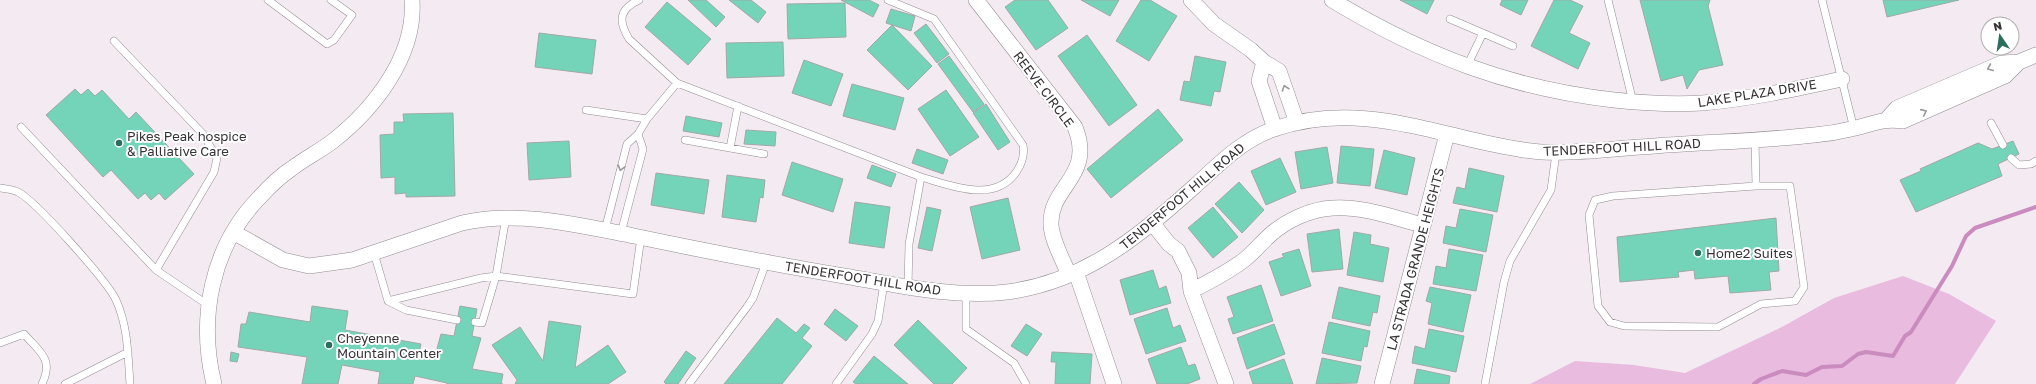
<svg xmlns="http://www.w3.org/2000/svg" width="2036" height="384" font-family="'Golos Text',sans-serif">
<rect width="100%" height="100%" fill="#f3ebf1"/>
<!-- green -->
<path fill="#e8bbdf" d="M1903,276L1949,294L1996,321L1955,384H1530L1575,361L1634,365L1685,373L1780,328L1834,298Z"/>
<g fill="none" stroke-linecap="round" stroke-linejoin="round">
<!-- stream -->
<path stroke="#ca8cbe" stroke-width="4" d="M1754,384L1761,379L1782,371L1806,375L1822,367L1842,366L1858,354L1866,352L1893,356L1905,336L1911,332L1952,266L1966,236L1975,228L2036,207"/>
</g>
<!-- building -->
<path fill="#73d4ba" stroke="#a0a9a6" d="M688,0H706L725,17L716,27Z
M729,0H751L766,12L758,23Z
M841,0H869L879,5L873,17Z
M1015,0H1048L1068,28L1036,50L1005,7Z
M1081,0H1119L1110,16Z
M1141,0H1150L1177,16L1149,61L1116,41Z
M1400,0H1434L1427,14Z
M1502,0H1528L1521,15L1500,5Z
M1554,0H1570L1583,6L1569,33L1590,43L1578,69L1531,46Z
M1640,0H1710L1708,6L1723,65L1699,70L1687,89L1683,75L1661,81Z
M1883,0H1959L1887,17Z
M667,2L711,39L688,65L645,27Z
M845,3L846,37L788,39L787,4Z
M891,9L915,16L911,31L886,23Z
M926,24L949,54L937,63L914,33Z
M892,25L932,66L908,90L867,50Z
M539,33L596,40L592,74L535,67Z
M1087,35L1137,105L1109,126L1058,56Z
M783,42L784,76L727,78L726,43Z
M949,56L984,104L973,112L938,64Z
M1195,56L1226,62L1220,92L1214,91L1211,106L1180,100L1184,81L1190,82Z
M804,60L843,74L831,106L792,93Z
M852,84L904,98L895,130L843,116Z
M75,89L81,95L88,89L95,96L102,90L129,119L136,112L194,174L165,200L159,193L151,200L145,193L138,199L111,170L103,177L46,115Z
M946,90L979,137L950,156L918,109Z
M986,104L1010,142L998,150L973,113Z
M1158,109L1183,140L1111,198L1087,169Z
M453,113L455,196L406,197V193L395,194V177L381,178L380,135L394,134V122H404L403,114Z
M686,116L722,123L719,137L683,131Z
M746,130L776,132L775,146L744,144Z
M569,141L571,177L529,180L527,143Z
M2013,141L2019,154L1998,164L2002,176L1916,212L1900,180L1921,171L1920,169L1978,143L1992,149Z
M1341,146L1374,149L1370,186L1337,183Z
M1327,147L1333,183L1301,189L1295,152Z
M917,149L948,160L943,174L912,163Z
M1384,150L1415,158L1407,195L1375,188Z
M1280,158L1296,192L1266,205L1251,171Z
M792,162L843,179L833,212L782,195Z
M872,165L896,174L891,187L867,178Z
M1469,168L1504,176L1497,212L1453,203L1457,187L1465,189Z
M656,173L709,180L704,214L651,205Z
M727,175L765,180L763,198L760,197L756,222L722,217Z
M1239,182L1264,210L1242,233L1215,204Z
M1008,198L1020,250L982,259L970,207Z
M855,202L890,207L884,248L849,243Z
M927,207L941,210L932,251L918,248Z
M1213,207L1238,237L1213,258L1188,228Z
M1460,209L1493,215L1486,252L1443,243L1446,226L1456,228Z
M1776,218L1779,271L1769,272L1771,290L1730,293L1728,276L1695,279L1694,270L1678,272L1679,277L1620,282L1617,237Z
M1339,229L1343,269L1312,272L1307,234Z
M1354,232L1371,235L1370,244L1389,248L1383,282L1347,275Z
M1299,249L1311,286L1281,296L1269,262L1284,257L1282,254Z
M1449,249L1483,255L1476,291L1433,284L1436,266L1446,268Z
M1153,270L1159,289L1166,286L1171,303L1130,315L1120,280Z
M1261,285L1273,321L1233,334L1228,319L1234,317L1227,297Z
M1339,287L1380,296L1377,313L1373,312L1370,326L1332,318Z
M1430,287L1471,295L1463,332L1428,324L1432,303L1426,301Z
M312,306L348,311L345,330L421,344L419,353L435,356L441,334L454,336L460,306L477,309L472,336L481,338L472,369L503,374L501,384H503H447V383L415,376L413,384H378L380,372L342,365L338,384H302L307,357L238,347L241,324H246L249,312L310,322Z
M1167,308L1173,328L1180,325L1186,341L1146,354L1134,319Z
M835,309L858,326L846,341L824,324Z
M777,318L796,333L804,324L810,328L802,338L812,346L782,384H724Z
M918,320L967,368L952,384H934L894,345Z
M549,321L581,326L575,368L608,345L626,372L608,384H515L517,380L492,345L520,327L543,361Z
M1329,322L1370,331L1367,347L1364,346L1361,361L1322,353Z
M1026,324L1042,334L1027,356L1011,346Z
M1274,324L1285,354L1247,369L1237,338Z
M1429,329L1464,336L1456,372L1412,363L1415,346L1425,349Z
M1181,347L1188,366L1195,364L1200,379L1187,384H1157L1148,359Z
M686,351L696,358L678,384H666L664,382Z
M231,352L239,354L237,362L230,361Z
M1052,352L1092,354L1090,384H1055L1056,362H1051Z
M874,356L908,384H856L853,382Z
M1322,358L1361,366L1357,383L1316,384Z
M1284,359L1293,384H1253L1249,372Z
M1417,369L1450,376L1449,384H1414Z"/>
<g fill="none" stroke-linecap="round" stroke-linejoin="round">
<!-- lane casing -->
<g stroke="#938c91" stroke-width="8">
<path id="lane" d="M268,0L327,44L334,40L352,15L331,0
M639,0C619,9 618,21 629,39L677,83
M888,0L934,19L1023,145C1025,155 1022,163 1017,171C995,204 952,186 921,177
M1608,0L1633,102
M1822,0L1854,129
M1450,19L1513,46
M114,41L203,134L217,158L214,172L156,270L208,305
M1467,66L1483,33
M586,110L647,119
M1991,123L2003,145
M21,127L156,270
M1755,139L1756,186L1613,196L1595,200L1589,215L1598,306L1610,322L1624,326L1718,327L1761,304L1795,301L1804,287L1790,186H1756
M685,140L764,154
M730,148L738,106
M2011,158L2019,165L2031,164L2036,161
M0,188C5,189 13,189 18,192C36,201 107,281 116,300C128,326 128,356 130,384
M506,217L496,276L633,294L641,237
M605,230L627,144L638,134L647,119L677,83L921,177L909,244L908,287
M621,233L643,149L638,134
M374,253L388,301L481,278L496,276L482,323L475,322
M966,293V329L1014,363L1026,384
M388,301L406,310L457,320
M0,343L24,334C40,352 54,359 42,384
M65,384L128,352
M689,384L747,307L753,298L766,263
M836,384L872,334L878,321L884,283
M1485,384L1504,282L1510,261L1551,190L1556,153"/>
</g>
<!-- street casing -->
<g stroke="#938c91" stroke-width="16">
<path id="street" d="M976,0L1075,127C1095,177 1049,186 1051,225C1052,241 1063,260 1069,275
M1191,0L1214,24L1251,50L1264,62L1279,71L1297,123
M1332,0C1421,54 1511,89 1614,100C1643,103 1673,105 1702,103C1749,99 1796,89 1842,79
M1264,62L1259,81L1275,129
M1887,119L1897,108L2002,63L2019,62
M1153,224L1169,244L1178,251L1189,273L1191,291L1226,384
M233,232L283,260L309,266L352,260L462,223C518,210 578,225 634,236C706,251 777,265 850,277C901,286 955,298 1007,292C1085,282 1139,236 1195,186C1219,164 1242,140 1274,129C1346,104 1412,126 1482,142C1502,146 1522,151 1542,152C1580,154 1618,148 1655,146C1708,142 1761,141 1814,135C1827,134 1839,132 1851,129C1872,125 1880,118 1903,121L2005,76L2019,62L2036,55
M1076,272L1114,384
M1191,291C1209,282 1227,273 1244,260C1253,253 1261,243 1270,235C1287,220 1311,209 1333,208C1363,206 1394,218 1423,225
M214,384C198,319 211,247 259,198C268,188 279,177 291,169C304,159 320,151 333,141C375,108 416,55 412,0
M1382,384L1447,134"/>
</g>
<!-- lane -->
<use href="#lane" stroke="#fff" stroke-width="7"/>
<!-- street -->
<use href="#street" stroke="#fff" stroke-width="15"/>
</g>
<!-- one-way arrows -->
<defs><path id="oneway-chevron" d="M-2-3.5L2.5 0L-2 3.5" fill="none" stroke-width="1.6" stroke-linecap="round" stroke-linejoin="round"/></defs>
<g stroke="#9a989a">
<use href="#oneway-chevron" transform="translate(1990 68) rotate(157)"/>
<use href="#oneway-chevron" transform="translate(1285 88) rotate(-109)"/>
<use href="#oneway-chevron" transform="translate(1924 112) rotate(-24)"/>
<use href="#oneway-chevron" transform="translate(621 168) rotate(105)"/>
</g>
<!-- markers -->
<g fill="#2c6d5d" stroke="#fff" stroke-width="1.5">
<circle cx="119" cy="143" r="4"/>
<circle cx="1698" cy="253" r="4"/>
<circle cx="329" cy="345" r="4"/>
</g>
<g text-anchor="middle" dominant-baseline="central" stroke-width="4" stroke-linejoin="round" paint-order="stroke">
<!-- street labels -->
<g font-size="13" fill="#363235" stroke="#fff">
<text transform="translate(1044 89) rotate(53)">REEVE CIRCLE</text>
<text transform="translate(1757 93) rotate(-9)">LAKE PLAZA DRIVE</text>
<text transform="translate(1622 147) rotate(-3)">TENDERFOOT HILL ROAD</text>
<text transform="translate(1182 196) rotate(-40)">TENDERFOOT HILL ROAD</text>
<text transform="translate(1415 259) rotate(-75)">LA STRADA GRANDE HEIGHTS</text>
<text transform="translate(863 278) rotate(9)">TENDERFOOT HILL ROAD</text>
</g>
<!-- poi labels -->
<g font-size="13" fill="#363235" stroke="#fff" text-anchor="start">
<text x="127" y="136">Pikes Peak hospice<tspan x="127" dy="15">&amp; Palliative Care</tspan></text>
<text x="1706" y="253">Home2 Suites</text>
<text x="337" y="338">Cheyenne<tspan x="337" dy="15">Mountain Center</tspan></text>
</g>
</g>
<!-- north arrow -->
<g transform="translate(2000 36) rotate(347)"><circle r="19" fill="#ffffff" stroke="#afadae"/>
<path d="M0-3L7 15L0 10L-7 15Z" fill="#2c6d5d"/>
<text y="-6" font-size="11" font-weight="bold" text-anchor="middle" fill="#363235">N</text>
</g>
</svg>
